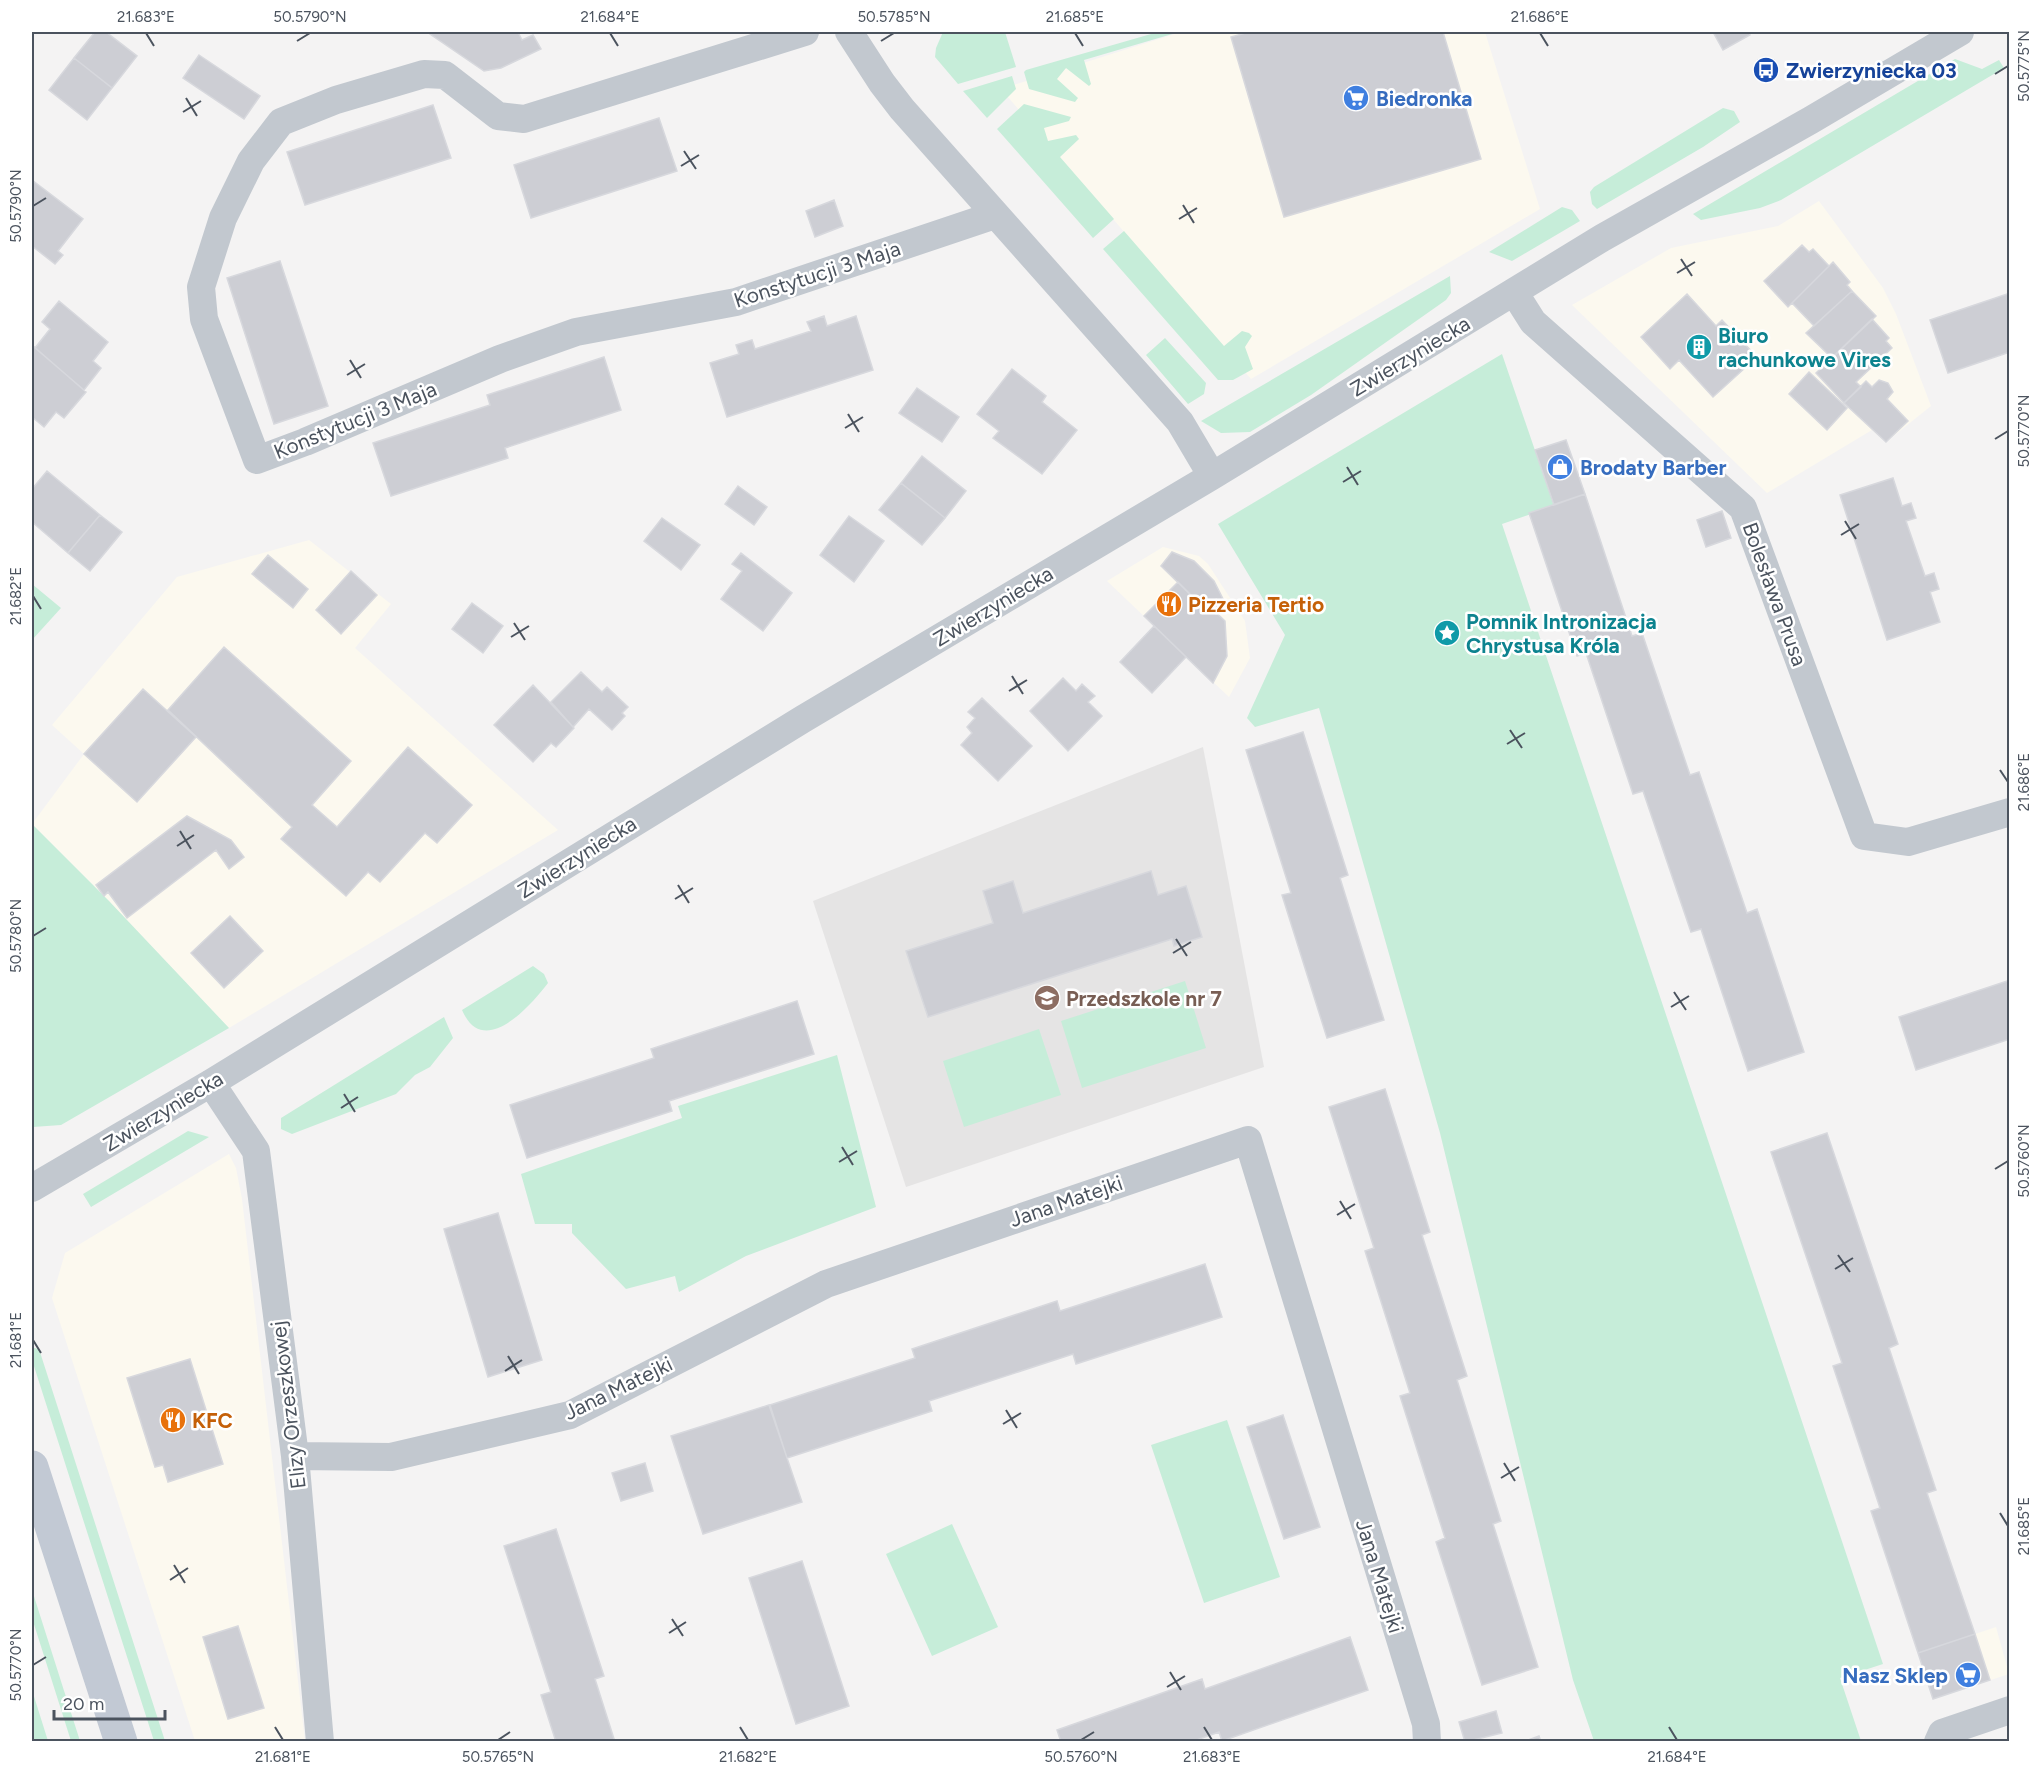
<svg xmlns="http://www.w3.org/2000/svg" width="2041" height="1773" font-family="Figtree,sans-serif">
<rect width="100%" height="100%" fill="#f4f3f3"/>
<!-- commercial -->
<path fill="#fcf9ef" d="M1181,32H1485L1540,209L1251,379L1001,89Z
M1819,201L1883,288L1896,314L1931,406L1886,442L1872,430L1767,493L1572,305L1671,248L1778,226Z
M309,540L391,604L355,648L558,830L229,1028L109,901L32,824L84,754L52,725L177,577Z
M1163,547L1199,556L1208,564L1245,621L1250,658L1229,697L1107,581Z
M229,1154L236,1168L242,1199L305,1741H195L52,1298L65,1253Z
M1996,1627L2009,1674L1933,1699L1918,1653Z"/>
<!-- education -->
<path fill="#e5e4e4" d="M1203,747L1264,1067L906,1187L813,901Z"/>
<!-- green -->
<path fill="#c6edd9" d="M943,32H1005L1016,67L958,84L935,57L936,48Z
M1158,32H1179L1084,60L1091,84L1089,86L1066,68L1057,79L1078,98L1075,102L1029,89L1024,72L1026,70Z
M1955,59L1982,69L1999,60L2004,68L1781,200L1760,208L1701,220L1693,214Z
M1012,76L1016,89L987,118L963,91Z
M1024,104L1071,117L1069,121L1044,128L1048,141L1076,135L1079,139L1060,157L1114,219L1093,238L997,129Z
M1723,108L1734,111L1740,122L1703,147L1597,209L1592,204L1590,192L1594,187Z
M1562,207L1572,210L1580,221L1512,261L1489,252Z
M1124,231L1224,346L1242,331L1249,333L1252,336L1245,347L1253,369L1233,380H1218L1103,249Z
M1450,276L1451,293L1446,300L1311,395L1250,432L1221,433L1201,421Z
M1165,338L1206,383L1204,394L1188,404L1146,355Z
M1502,354L1554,506L1502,524L1883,1664L1840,1678L1861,1741H1594L1573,1680L1440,1133L1319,708L1255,727L1247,718L1285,635L1218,524Z
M32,584L61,608L32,640Z
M32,824L109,901L229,1028L61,1125L33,1127Z
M533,966L544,974L548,983C529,1008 483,1059 462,1010Z
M1185,981L1206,1048L1082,1088L1061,1021Z
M444,1017L453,1038L430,1067L415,1075L396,1094L292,1134L281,1129V1118Z
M1039,1029L1061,1095L964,1127L943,1061Z
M837,1055L876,1207L746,1256L679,1292L675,1276L626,1289L572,1233V1224H535L521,1174L682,1118L678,1106Z
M188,1131L209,1137L91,1207L83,1194Z
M34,1348L39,1349L165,1741H154L32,1360V1350Z
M1227,1420L1280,1577L1204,1603L1151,1445Z
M952,1524L998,1627L932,1656L886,1554Z
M32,1590L80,1741H71L32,1618Z
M32,1690L48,1741H32Z"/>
<!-- building -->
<path fill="#cdced4" stroke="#d7d8dd" stroke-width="1.5" d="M95,32H106L137,56L112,88L74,58Z
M427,32H518L522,40L533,35L541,49L501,68L484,71Z
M1249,32H1443L1481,159L1284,217L1231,37Z
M1713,32H1749L1750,35L1723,50Z
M199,55L260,96L244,119L183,78Z
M74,58L112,88L87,120L49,90Z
M433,105L451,158L305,205L287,152Z
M659,118L677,171L531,218L514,165Z
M32,180L83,219L58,251L63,255L55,264L32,246Z
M834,200L843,226L815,237L806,211Z
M1802,245L1809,252L1813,249L1829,266L1788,307L1764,281Z
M280,261L328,406L274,424L227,278Z
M1833,262L1850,282L1847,285L1852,291L1814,326L1792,303Z
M1852,291L1876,316L1832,358L1806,333Z
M2010,293V352L1948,373L1930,320Z
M1687,294L1716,326L1722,320L1757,357L1713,397L1679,360L1670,369L1641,337Z
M59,301L108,342L93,361L101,368L84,390L35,348L50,329L42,322Z
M824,316L827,326L856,316L873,370L727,417L710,363L739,354L736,345L752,340L755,349L811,331L807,322Z
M1872,319L1889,338L1886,341L1892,348L1856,382L1861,387L1844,403L1816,373Z
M32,345L86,392L64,418L56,412L44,427L32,417Z
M604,357L621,410L505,448L508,458L391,496L373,443L490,405L487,395Z
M1012,369L1046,396L1042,402L1077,430L1042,474L993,438L999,431L977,414Z
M1809,372L1847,408L1827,430L1789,394Z
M1879,380L1888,383L1893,392L1887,399L1908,421L1886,442L1844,403L1866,381L1872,387Z
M917,388L959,417L942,442L899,413Z
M1566,440L1585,494L1554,505L1535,450Z
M922,456L966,491L945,518L901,483Z
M47,471L100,515L68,553L32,522V489Z
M1893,478L1902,506L1911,503L1916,518L1906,521L1925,576L1934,573L1939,589L1930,592L1940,622L1887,640L1840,495Z
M901,483L945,518L922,545L879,510Z
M738,486L767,507L754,525L725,504Z
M1585,494L1632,636L1642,633L1690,775L1699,772L1747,913L1757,909L1804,1052L1748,1071L1701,929L1691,932L1643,791L1633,794L1586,653L1577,656L1529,513Z
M1722,511L1731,538L1706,547L1697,520Z
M100,515L122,532L90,571L68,553Z
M849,516L884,541L854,582L820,555Z
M662,518L700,545L681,570L644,541Z
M1172,552L1194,561L1214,581L1224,601L1215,611L1200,597L1197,601L1161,566Z
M741,553L792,593L763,631L721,599L742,571L732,564Z
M268,555L308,589L293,608L252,574Z
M351,571L377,595L341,634L316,610Z
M1178,582L1197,601L1200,597L1225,621L1227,656L1213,683L1144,616Z
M472,603L503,626L483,653L452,629Z
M1154,626L1186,657L1152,693L1120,662Z
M224,647L351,761L312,805L337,827L408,747L472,805L437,843L425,833L380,882L368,872L346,896L281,839L292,827L168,710Z
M581,672L602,692L607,687L628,707L622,713L625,716L612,730L589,709L573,727L551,702Z
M1063,678L1076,691L1082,684L1095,696L1088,702L1102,716L1068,751L1030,711Z
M533,685L574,728L556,747L551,743L533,762L494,725Z
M143,689L196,737L137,802L84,754Z
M982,698L1032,746L998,781L961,745L972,733L967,727L975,718L968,712Z
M1303,732L1348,875L1340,878L1384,1020L1327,1038L1282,895L1291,893L1246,750Z
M187,816L231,840L244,857L229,869L216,850L127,918L108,892L104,896L96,885Z
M1151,871L1158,895L1186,886L1202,937L1174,946L1172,939L928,1017L906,951L993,923L983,891L1013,881L1023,913Z
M230,916L263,951L224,988L191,953Z
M2010,980V1039L1916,1070L1899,1017Z
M797,1001L814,1054L669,1101L672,1111L527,1158L510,1105L654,1058L651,1049Z
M1385,1089L1430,1232L1422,1235L1467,1376L1457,1380L1501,1521L1493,1524L1538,1667L1482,1685L1436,1542L1445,1538L1400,1396L1410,1393L1365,1251L1374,1248L1329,1107Z
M1827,1133L1898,1344L1889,1348L1936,1490L1927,1493L1975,1634L1918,1653L1871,1511L1880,1508L1833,1366L1842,1363L1771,1152Z
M498,1213L542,1360L488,1377L444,1229Z
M1205,1264L1222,1317L1076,1364L1073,1354L929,1401L932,1411L787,1458L770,1405L915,1358L912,1349L1057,1301L1060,1311Z
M190,1359L223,1464L168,1482L163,1465L155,1467L127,1378Z
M769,1405L802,1502L703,1534L671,1436Z
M1283,1415L1320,1527L1284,1539L1247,1427Z
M645,1463L653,1491L621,1501L612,1473Z
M556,1529L604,1676L595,1679L615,1742H556L541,1695L551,1692L504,1546Z
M802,1561L849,1706L796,1724L749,1578Z
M238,1626L264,1708L228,1719L203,1637Z
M1975,1634L1990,1680L1933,1699L1918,1653Z
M1350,1637L1368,1690L1222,1741L1219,1732L1191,1742H1052L1060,1739L1057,1730L1202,1679L1205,1689Z
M1496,1711L1502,1733L1465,1742L1459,1722Z
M1539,1736L1541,1742H1523Z"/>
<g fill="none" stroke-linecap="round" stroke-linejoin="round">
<!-- street -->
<path stroke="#c2c8cf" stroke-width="28" d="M805,32L524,119L498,116L445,75L424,74L336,100L281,122L251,161L223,218L201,287L204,319L257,460L305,442L500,359L576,332L736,302L995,215
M849,32L882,83L902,109L1180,422L1212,476
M1514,292L1533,322L1743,508L1864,836L1908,842L2010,812
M211,1083L256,1151L295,1456L320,1742
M32,1188L211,1083L803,719L1212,476L1602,238L1811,120L1960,32
M295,1456L391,1457L570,1415L826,1284L1248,1140L1426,1724L1427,1742
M1938,1742L1942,1733L2010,1710"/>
<!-- secondary -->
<path stroke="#c2c9d4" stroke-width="33" d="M32,1467L121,1742"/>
</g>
<!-- ticks -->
<path fill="none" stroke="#4b535e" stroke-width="2" d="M146,33L154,46M610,33L618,46M1075,33L1083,46M1540,33L1548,46M297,41L310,33M881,41L894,33M1995,74L2008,66M186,98L197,116M183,112L201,101M684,151L696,169M681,166L699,155M1183,205L1194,223M33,206L46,198M1179,219L1197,208M1681,259L1692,276M1677,273L1695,262M350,360L361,378M347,375L365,364M848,414L859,432M845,428L863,417M1995,439L2008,431M1347,467L1358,485M1343,482L1361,471M1845,521L1856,539M1841,535L1859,524M33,596L41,609M514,623L525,640M511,637L529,626M1012,676L1023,694M1009,691L1027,680M1510,730L1522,748M1507,744L1525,733M2000,770L2008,782M180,831L191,849M177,846L194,835M678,885L689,903M675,899L693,888M33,936L46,928M1176,939L1187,956M1173,953L1191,942M1674,992L1686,1010M1671,1007L1689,996M344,1094L355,1112M341,1108L358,1097M842,1147L853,1165M839,1162L857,1151M1995,1169L2008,1161M1340,1201L1351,1219M1337,1215L1355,1204M1838,1255L1850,1272M1835,1269L1853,1258M33,1340L41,1353M508,1356L519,1374M505,1371L522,1360M1006,1410L1017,1428M1003,1424L1021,1413M1504,1463L1515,1481M1501,1478L1519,1467M2000,1513L2008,1526M174,1565L185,1583M170,1580L188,1568M672,1619L683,1636M669,1633L686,1622M33,1665L46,1657M1170,1672L1181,1690M1167,1687L1185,1676M275,1727L283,1740M740,1727L748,1740M1204,1727L1212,1740M1669,1727L1677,1740M498,1740L510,1732M1081,1740L1094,1732"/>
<!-- icons -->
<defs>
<g id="bus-disc" transform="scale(1.35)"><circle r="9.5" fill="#1a4fb4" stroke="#fff"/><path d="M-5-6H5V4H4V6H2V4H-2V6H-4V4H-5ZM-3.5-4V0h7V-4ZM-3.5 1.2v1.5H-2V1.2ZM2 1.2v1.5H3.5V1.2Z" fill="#fff"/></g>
<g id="supermarket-disc" transform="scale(1.35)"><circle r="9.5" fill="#3f7fe0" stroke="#fff"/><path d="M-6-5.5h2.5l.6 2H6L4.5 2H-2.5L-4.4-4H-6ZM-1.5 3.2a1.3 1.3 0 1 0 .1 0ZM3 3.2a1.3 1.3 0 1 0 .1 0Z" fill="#fff"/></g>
<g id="building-disc" transform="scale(1.35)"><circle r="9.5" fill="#0f9aa8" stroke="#fff"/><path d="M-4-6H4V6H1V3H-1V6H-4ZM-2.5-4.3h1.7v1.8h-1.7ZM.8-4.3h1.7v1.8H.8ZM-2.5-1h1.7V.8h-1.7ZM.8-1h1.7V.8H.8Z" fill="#fff"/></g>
<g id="shop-disc" transform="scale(1.35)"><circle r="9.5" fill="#3f7fe0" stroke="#fff"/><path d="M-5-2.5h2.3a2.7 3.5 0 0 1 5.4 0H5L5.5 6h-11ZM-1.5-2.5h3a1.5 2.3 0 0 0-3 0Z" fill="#fff"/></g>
<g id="restaurant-disc" transform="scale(1.35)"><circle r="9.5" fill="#e8710a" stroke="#fff"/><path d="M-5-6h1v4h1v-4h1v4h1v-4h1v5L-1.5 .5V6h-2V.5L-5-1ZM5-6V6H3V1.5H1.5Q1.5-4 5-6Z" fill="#fff"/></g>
<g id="sight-disc" transform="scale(1.35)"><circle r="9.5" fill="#0f9aa8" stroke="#fff"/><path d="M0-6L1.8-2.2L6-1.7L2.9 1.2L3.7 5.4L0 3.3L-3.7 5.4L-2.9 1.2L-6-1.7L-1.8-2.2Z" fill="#fff"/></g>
<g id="school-disc" transform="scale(1.35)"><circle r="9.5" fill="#8d6e63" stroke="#fff"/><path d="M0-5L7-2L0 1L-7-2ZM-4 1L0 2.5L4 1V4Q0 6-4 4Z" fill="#fff"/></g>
</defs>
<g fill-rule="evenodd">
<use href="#bus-disc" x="1766" y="70"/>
<use href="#supermarket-disc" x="1356" y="98"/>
<use href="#building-disc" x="1699" y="347"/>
<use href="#shop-disc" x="1560" y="467"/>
<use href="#restaurant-disc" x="1169" y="604"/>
<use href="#sight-disc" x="1447" y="633"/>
<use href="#school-disc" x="1047" y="998"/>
<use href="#restaurant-disc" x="173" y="1420"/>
<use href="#supermarket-disc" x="1968" y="1675"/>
</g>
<g text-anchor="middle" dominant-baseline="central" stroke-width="5" stroke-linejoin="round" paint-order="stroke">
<!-- transit labels -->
<g font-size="21" font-weight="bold" fill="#164399" stroke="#fff" text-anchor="start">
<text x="1786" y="70">Zwierzyniecka 03</text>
</g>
<!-- shop labels -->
<g font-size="21" font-weight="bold" fill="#366cbe" stroke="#fff" text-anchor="start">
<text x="1376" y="98">Biedronka</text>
<text x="1580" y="467">Brodaty Barber</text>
<text x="1948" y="1675" text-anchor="end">Nasz Sklep</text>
</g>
<!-- street labels -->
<g font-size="21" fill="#4b535e" stroke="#fff">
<text transform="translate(817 274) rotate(-18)">Konstytucji 3 Maja</text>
<text transform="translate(1410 356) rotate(-31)">Zwierzyniecka</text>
<text transform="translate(355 420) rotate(-22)">Konstytucji 3 Maja</text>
<text transform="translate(1775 594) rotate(70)">Bolesława Prusa</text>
<text transform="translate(993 606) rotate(-31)">Zwierzyniecka</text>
<text transform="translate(577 857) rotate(-32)">Zwierzyniecka</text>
<text transform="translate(163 1111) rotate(-31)">Zwierzyniecka</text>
<text transform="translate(1066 1201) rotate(-19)">Jana Matejki</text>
<text transform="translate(618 1388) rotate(-26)">Jana Matejki</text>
<text transform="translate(288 1405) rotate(-97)">Elizy Orzeszkowej</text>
<text transform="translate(1380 1576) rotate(73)">Jana Matejki</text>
</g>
<!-- culture labels -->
<g font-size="21" font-weight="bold" fill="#0d838f" stroke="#fff" text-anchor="start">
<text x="1718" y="335">Biuro<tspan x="1718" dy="24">rachunkowe Vires</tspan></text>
<text x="1466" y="621">Pomnik Intronizacja<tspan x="1466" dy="24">Chrystusa Króla</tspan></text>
</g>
<!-- food labels -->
<g font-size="21" font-weight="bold" fill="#c56008" stroke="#fff" text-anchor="start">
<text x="1188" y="604">Pizzeria Tertio</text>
<text x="192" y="1420">KFC</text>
</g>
<!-- education labels -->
<g font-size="21" font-weight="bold" fill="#785e54" stroke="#fff" text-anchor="start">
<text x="1066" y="998">Przedszkole nr 7</text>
</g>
</g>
<!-- border -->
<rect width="2041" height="1773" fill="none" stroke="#ffffff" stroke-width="66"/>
<!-- scale -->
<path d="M54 1710v9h111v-9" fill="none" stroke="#4b535e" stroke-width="3"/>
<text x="63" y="1710" font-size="18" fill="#4b535e" stroke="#ffffff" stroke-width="4.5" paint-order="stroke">20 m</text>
<rect x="33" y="33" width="1975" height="1707" fill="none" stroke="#4b535e" stroke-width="2"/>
<g font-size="15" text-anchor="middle" fill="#4b535e">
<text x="146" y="22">21.683°E</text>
<text x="310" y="22">50.5790°N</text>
<text x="610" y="22">21.684°E</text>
<text x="894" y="22">50.5785°N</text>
<text x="1075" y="22">21.685°E</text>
<text x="1540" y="22">21.686°E</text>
<text transform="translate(2024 66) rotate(-90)" y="5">50.5775°N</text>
<text transform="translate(16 206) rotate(-90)" y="5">50.5790°N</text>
<text transform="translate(2024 431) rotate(-90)" y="5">50.5770°N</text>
<text transform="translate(16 596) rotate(-90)" y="5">21.682°E</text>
<text transform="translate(2024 782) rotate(-90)" y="5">21.686°E</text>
<text transform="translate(16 936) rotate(-90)" y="5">50.5780°N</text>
<text transform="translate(2024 1161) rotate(-90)" y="5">50.5760°N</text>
<text transform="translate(16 1340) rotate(-90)" y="5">21.681°E</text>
<text transform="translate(2024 1526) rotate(-90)" y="5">21.685°E</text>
<text transform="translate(16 1665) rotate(-90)" y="5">50.5770°N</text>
<text x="283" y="1762">21.681°E</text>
<text x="498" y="1762">50.5765°N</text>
<text x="748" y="1762">21.682°E</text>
<text x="1081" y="1762">50.5760°N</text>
<text x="1212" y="1762">21.683°E</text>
<text x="1677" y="1762">21.684°E</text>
</g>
</svg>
